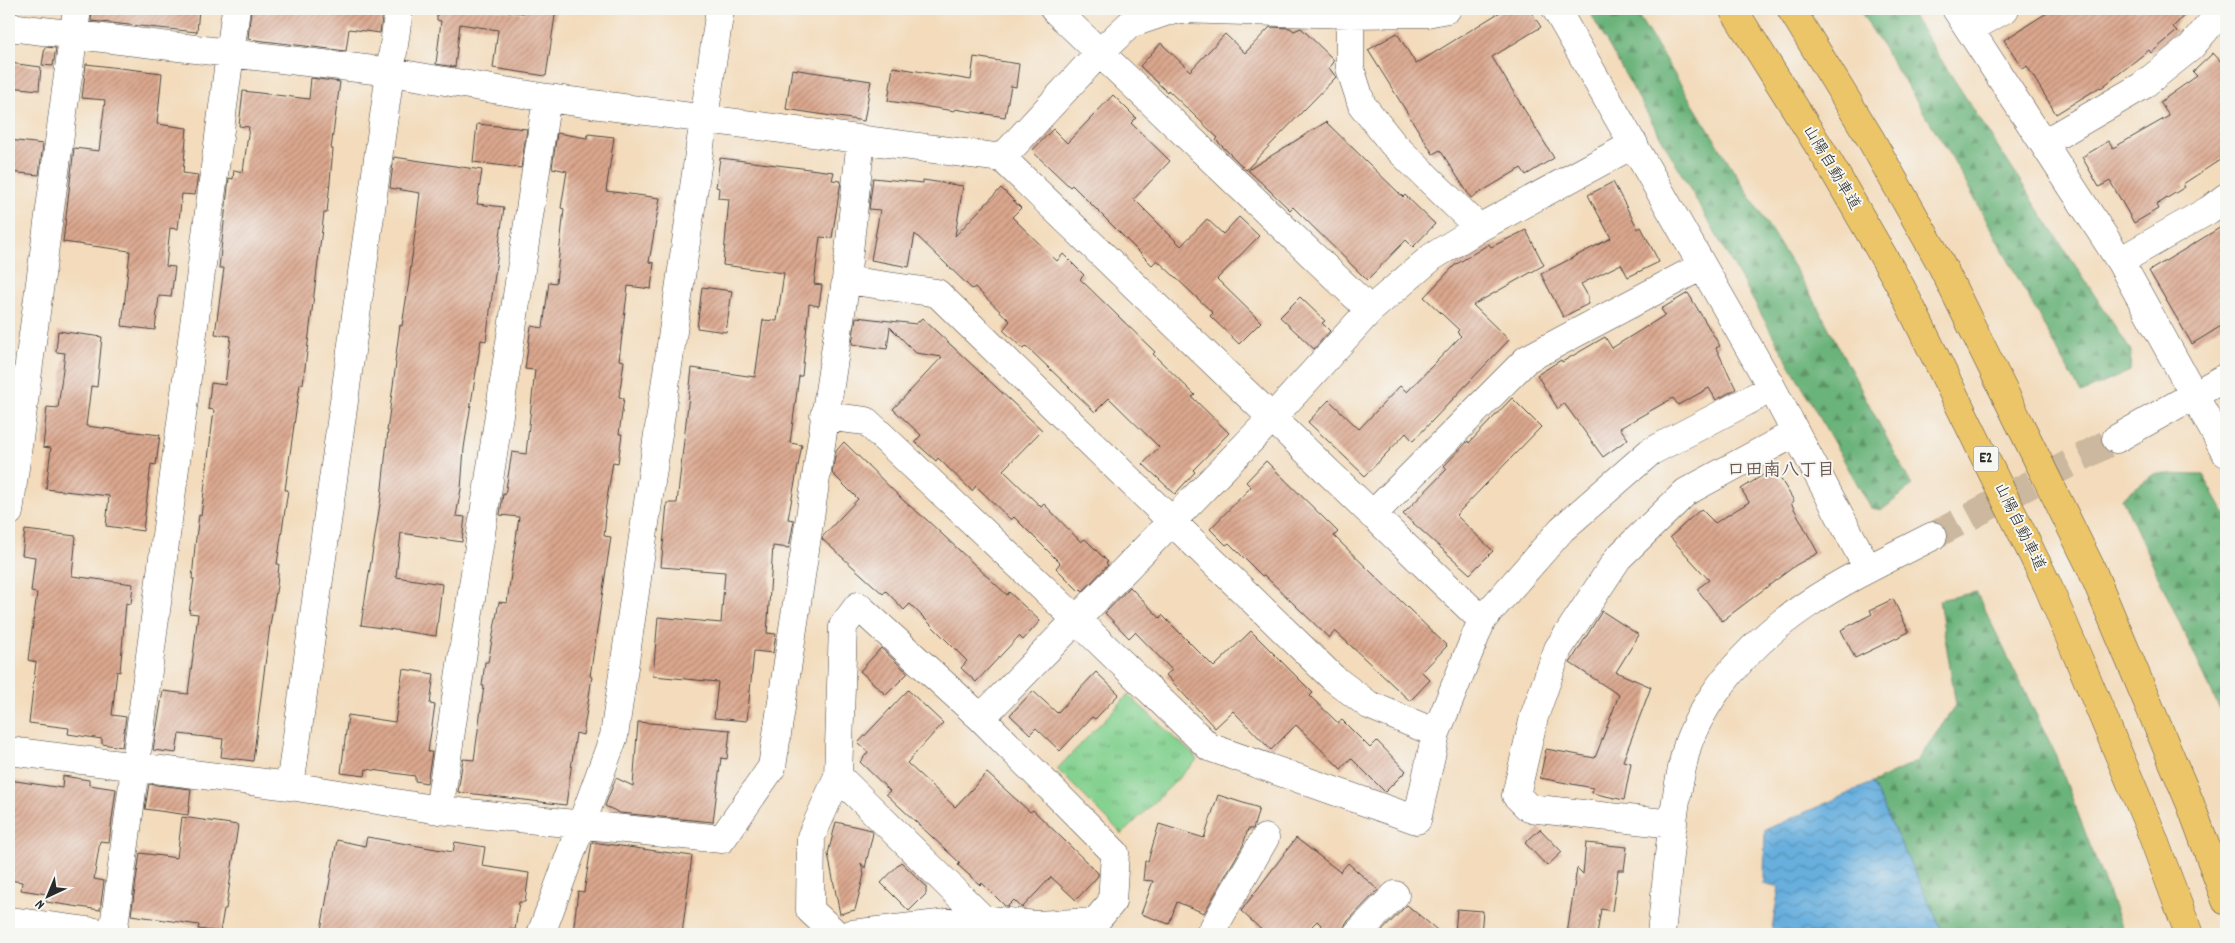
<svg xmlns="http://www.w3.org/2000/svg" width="2235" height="943" font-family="Dekko,'Klee One',sans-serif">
<defs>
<pattern id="forest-firs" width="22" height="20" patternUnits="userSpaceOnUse" patternTransform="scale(1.25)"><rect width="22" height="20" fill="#6bb37a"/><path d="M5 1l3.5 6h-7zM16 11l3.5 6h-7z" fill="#589264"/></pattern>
<pattern id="park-tufts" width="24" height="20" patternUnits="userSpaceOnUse" patternTransform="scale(1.25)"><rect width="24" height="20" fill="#84d190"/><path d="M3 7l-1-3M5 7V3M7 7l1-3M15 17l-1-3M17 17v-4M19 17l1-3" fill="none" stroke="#6caa76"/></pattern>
<pattern id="water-waves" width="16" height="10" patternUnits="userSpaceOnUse" patternTransform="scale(1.25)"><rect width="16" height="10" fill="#67afde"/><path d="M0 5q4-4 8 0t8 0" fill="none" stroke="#558fb4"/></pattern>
<pattern id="building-hatch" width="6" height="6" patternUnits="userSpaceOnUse" patternTransform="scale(1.25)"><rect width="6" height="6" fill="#dba78e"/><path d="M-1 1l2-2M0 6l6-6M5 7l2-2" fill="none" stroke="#b28874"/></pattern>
</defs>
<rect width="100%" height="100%" fill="#f6f6f2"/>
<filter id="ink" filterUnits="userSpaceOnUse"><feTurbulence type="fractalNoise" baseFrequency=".02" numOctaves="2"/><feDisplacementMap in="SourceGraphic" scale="10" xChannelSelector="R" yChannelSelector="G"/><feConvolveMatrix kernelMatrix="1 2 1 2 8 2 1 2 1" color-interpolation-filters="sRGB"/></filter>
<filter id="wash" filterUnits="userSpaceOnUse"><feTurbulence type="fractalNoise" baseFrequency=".0096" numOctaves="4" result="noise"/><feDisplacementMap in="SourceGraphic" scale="20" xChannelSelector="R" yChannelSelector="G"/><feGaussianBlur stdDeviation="1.12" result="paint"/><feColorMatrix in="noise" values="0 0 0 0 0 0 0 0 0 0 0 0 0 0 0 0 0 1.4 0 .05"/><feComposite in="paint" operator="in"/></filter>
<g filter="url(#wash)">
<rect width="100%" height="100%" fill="#f3dbbb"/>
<!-- forest -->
<path fill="url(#forest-firs)" stroke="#4b6f52" d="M1588,9H1634L1814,300L1912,486L1882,510L1871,508Z
M1859,9H1908L2131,351L2130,371L2081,393L1950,154Z
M2154,474L2203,475L2226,515V723L2122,498Z
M1976,592L2054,751L2124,934H1944L1872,783L1916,762L1956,705L1939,600Z"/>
<!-- park -->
<path fill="url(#park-tufts)" stroke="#587e5e" d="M1128,695L1198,759L1122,834L1057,769Z"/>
<!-- water -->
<path fill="url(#water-waves)" stroke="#496d84" d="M1872,783L1944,934H1771L1779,888L1764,884L1765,830Z"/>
<g id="blocks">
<!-- building -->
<path fill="url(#building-hatch)" d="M92,9H199L197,32L91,21Z
M251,9H383L380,33L349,29L346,51L248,39Z
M437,9H492L523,13L524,9H556L546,76L493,68L498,30L460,24L455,67L436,64L441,21L437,20Z
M1505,9H1529L1541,27L1492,57L1554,158L1526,175L1521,168L1471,198L1440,150L1433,154L1368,50L1397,33L1416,64Z
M2053,9H2190L2173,27L2177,31L2151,53L2149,50L2101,88L2100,87L2056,114L2027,66L2023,69L2004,40Z
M1270,27L1290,28L1294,31L1301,28L1334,60L1329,68L1336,77L1246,170L1216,140L1218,138L1168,90L1167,92L1140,66L1161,43L1190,71L1225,34L1245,53Z
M45,47L56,48L53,66L42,65Z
M2213,53L2226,67V156L2183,184L2185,187L2156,205L2158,209L2134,223L2110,181L2099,187L2082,157L2109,141L2113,148L2169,116L2160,102L2197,76L2193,72Z
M974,57L1019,64L1016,87L1011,86L1005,117L955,109V111L888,101L893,67L971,80Z
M9,63L41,67L39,90L9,87Z
M86,64L162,73L157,124L187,128L183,173L198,175L195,195L182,194L178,229L170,228L166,266L175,267L171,297L159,296L155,330L122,326L130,251L63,242L74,148L99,151L105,100L82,98Z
M792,69L871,81L864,121L786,109Z
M311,78L340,82L331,149H333L327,213H324L303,384H300L295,418L285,490H288L277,564H279L277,586L270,625L253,761L221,757L223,739L179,734L176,753L153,750L163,691L188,694L194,648L198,614L189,613L194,579H192L195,546L199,515L201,516L214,410L208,409L211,383L225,385L231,336L215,334L224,268H219L229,178L233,179L234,170L243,172L249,127L239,126L243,91L309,99Z
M1113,95L1136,118L1131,123L1170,161L1134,199L1181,246L1207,219L1223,234L1239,217L1259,236L1217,279L1261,322L1239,344L1210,316L1213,313L1157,260L1152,265L1072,185L1070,187L1032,151L1053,129L1067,143Z
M1326,122L1403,197L1405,195L1435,224L1413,247L1406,240L1367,280L1293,207L1290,210L1248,170Z
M477,124L527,129L521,168L473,162Z
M557,133L587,138L588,134L614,137L606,191L660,198L649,262L654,263L651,289L628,286L619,360L624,361L619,397L624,398L619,434H622L618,463L613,462L604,517H606L604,536L611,537L590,676L592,677L583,735L576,733L566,805L458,792L463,759L474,760L484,686H482L485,662H488L499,602L507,603L519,517L500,515L503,494L505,495L512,452L526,454L535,370L525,369L531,326L543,328L549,282L556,283L564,209L561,208L567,171L552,168Z
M9,140L43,144L39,175L9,172Z
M394,157L482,170L477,204L504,207L486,341L481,340L464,448L461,489L456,516L465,517L462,542L401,533L396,577L442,584L436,636L361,625L381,498L388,431H387L396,363L395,362L400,325L402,326L409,281L420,193L390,188Z
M720,158L834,172L832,180L841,181L832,238L820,237L814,284L822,285L819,306L809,304L802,376H799L790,443L802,445L788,519L794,520L789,548L773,546L767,633L776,634L773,653L754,651L747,721L714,718L718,682L653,676L658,617L721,623L725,572L661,567L667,503H677L692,368L755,377L763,320L777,321L784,273L723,265L729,199L718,198L719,188L716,187Z
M873,178L923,183V180L963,186L955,236L1001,188L1021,208L1012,217L1057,261L1063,254L1084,275L1080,279L1155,352L1153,354L1195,395L1192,397L1229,433L1193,470L1195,472L1175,494L1143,464L1159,447L1109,398L1095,412L1026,346L1023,349L1003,330L1010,321L975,287L972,289L915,234L909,267L871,260L880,210L869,209Z
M1613,182L1638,229L1641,227L1659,262L1628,277L1621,264L1581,284L1588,296V304L1563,317L1541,274L1611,238L1588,195Z
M2226,224V323L2192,344L2149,271Z
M1526,230L1544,265L1473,305L1509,340L1413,441L1406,433L1365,476L1308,422L1329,400L1359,429L1400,386L1407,392L1461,336L1457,332L1459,330L1424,297L1455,265L1489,244L1491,247Z
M702,287L732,291L726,332L697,328Z
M1688,293L1720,346L1716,348L1736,389L1716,400L1709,388L1678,405L1673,398L1620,428L1628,439L1603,457L1564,403L1558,409L1537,375L1561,360L1562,362L1605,337L1612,348L1665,315L1661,309Z
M1300,297L1325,321L1322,323L1330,331L1314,349L1280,317Z
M856,317L916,324L922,318L1042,430L1003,470L1041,507L1044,504L1081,542L1085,539L1108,562L1106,563L1108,565L1083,591L1081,589L1079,591L1056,568L1060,563L1014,517L1011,520L976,486L972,491L938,458L936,461L915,442L921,435L893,409L942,357L916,353L890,327L887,349L852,344Z
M58,331L102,337L97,387L91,386L86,426L160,435L156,465L151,464L143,531L106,526L109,496L46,489L51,448L43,447L47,407L58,408L65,353L56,352Z
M1512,398L1541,427L1456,515L1493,551L1470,574L1403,514L1447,469L1444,466L1468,441L1469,443Z
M844,442L905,502L927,520L1007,595L1009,592L1040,621L1023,640L1019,636L976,682L961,668L967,661L910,604L904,610L886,591L883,594L822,539L823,536L858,499L832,473L836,451Z
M1266,461L1338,532L1334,536L1447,646L1422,672L1430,680L1410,701L1335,631L1329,638L1264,575L1262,576L1229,543L1226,545L1210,529L1251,487L1246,482Z
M1774,468L1794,501L1791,503L1818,553L1796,565L1722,621L1697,589L1709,580L1670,537L1701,509L1715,523L1749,502L1741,489Z
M25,530L76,536L72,576L133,584L131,604L126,603L120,672L117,671L112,715L126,717L122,747L102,744V739L68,734L69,728L29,723L36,662L28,660L37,593L31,592L35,557L22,555Z
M1130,587L1160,618L1162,615L1214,667L1251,631L1313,693L1310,696L1338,723L1342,720L1370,748L1377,741L1406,771L1385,792L1351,758L1341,769L1296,725L1271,750L1233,711L1215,728L1166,675L1172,670L1135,632L1129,638L1105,613Z
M1893,599L1909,632L1855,658L1841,630L1872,614L1870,610Z
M1602,611L1639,635L1616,672L1651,687L1623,761L1631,763L1624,800L1592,793L1593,788L1540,778L1546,749L1595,758L1619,695L1570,663Z
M881,648L908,673L886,695L860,671Z
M403,669L434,674L430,704L435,705L428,752H432L427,783L415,781V776L366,769L365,776L341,773L348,715L395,722Z
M1096,672L1119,694L1095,719L1092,717L1060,751L1036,728L1030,734L1010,715L1033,691L1057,713Z
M908,690L943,723L907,763L955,807L987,773L1030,812L1033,810L1098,873V876L1076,900L1051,877L1022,908L1014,900L1008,906H1005L982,883L980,885L958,865L960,863L886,794L890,791L860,762L868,752L858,743Z
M638,722L730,730L727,759L721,758L713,822L620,813L605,806L616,778L633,786Z
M63,776L89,780V785L116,789L109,842L100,841L94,879L104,881L100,910L46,902L47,894L21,890L22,882L9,880V780L62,788Z
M149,784L191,789L188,815L145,809Z
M1218,795L1259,808L1253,829H1248L1243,845L1204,913L1177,902L1169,924L1141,914L1153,881L1143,880L1145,861H1148L1159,824L1204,838Z
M182,817L238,825L226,909H224L220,932L198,929L199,925L131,915L140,853L177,858Z
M836,822L871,830L873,833L865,868L861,863L864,875L855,910L840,914L828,854Z
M1540,829L1562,852L1547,866L1525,843Z
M367,837L453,852L455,842L485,847L482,866L529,873L525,902H519L515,930L509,929L508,934H351L321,930L337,840L365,846Z
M1296,838L1340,872L1348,863L1378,890L1346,923L1342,934H1330L1317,921L1304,934H1266L1241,911Z
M592,842L692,856L682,934H573L578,891L584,892Z
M1586,843L1627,847L1624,870H1618L1612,911L1601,909L1597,934H1567L1577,868L1583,874Z
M901,862L926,886V894L909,911L881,883Z
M1407,905L1442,934H1379Z
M1457,909L1483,911L1481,934H1455Z"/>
</g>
</g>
<g filter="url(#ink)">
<use href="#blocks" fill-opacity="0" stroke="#494541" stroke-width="1"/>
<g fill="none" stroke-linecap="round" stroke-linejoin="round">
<!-- minor-tunnel -->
<path stroke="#cbb89e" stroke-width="28" stroke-dasharray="28 14" stroke-linecap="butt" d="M1933,536L2116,439"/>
<!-- minor casing -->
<g stroke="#494541" stroke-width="29">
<path id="minor" d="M1054,9L1370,310
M1178,9L1350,14L1427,13L1447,9
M1556,9L1772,388L1868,569
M1956,9L2120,261L2226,453
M1350,14V68L1362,105L1393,144L1479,228
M9,27L391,72L547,98L1002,158L1482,620
M1970,29L2005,9
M2044,143L2142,86L2191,47L2223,9
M1002,158L1099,53L1130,24L1174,9
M2120,261L2209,210L2226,197
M846,280L937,293L1333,678L1369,705L1436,733
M824,416L866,421L1076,619L1209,747L1417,820L1436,733L1482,620L1562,529L1650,452L1772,388
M2116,439L2226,377
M9,512L77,9
M1372,515L1527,359L1702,266
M981,718L858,606L843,626L838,776L983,919
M9,751L290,786L439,810L722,839L772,767L846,280L861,139
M290,786L399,9
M439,810L547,98
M1673,824L1529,808L1516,795L1534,717L1558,649L1618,558L1686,492L1795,433
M9,921L110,934
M113,934L236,9
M541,934L614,736L720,9
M836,934L810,910L811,837L838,776
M851,934L983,919L1035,925L1095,922L1112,902L1115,853L981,718L1272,418L1370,310L1432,257L1479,228L1634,144
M1210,934L1265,838
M1357,934L1395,895
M1661,934C1668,872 1671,808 1687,747C1693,727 1706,706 1717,690C1774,611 1850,578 1933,536"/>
</g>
<!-- highway casing -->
<g stroke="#494541" stroke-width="29">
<path id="highway" d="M1733,9L1830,164L1901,287L2048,586L2148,824L2189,934
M1791,9L1870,138L1940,262L2091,568L2190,803L2226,901"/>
</g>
<!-- minor -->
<use href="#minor" stroke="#fff" stroke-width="28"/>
<!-- highway -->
<use href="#highway" stroke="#edc569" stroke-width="28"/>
</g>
</g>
<g text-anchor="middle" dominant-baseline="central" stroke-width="4" stroke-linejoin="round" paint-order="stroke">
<!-- shield labels -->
<rect fill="#f6f6f2" stroke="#686867" stroke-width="1" x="1973.5" y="446.5" width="25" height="25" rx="4"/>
<g font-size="15" font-weight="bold" fill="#2b2b2b">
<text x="1986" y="459">E2</text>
</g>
<!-- street labels -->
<g font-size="16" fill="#2b2b2b" stroke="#f6f6f2">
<text transform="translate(1831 168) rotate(59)">山陽自動車道</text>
<text transform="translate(2019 527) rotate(64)">山陽自動車道</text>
</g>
<!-- neighbourhood labels -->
<g font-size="18" font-weight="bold" fill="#69564e" stroke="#f6f6f2">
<text x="1781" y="471">口田南八丁目</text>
</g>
</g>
<!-- margin -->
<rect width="2235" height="943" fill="none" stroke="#f6f6f2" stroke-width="30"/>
<!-- north arrow -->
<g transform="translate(48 896) rotate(224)" stroke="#f6f6f2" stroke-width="4" paint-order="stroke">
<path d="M0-4L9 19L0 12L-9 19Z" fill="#2b2b2b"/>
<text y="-8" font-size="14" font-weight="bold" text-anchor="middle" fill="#2b2b2b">N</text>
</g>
</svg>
